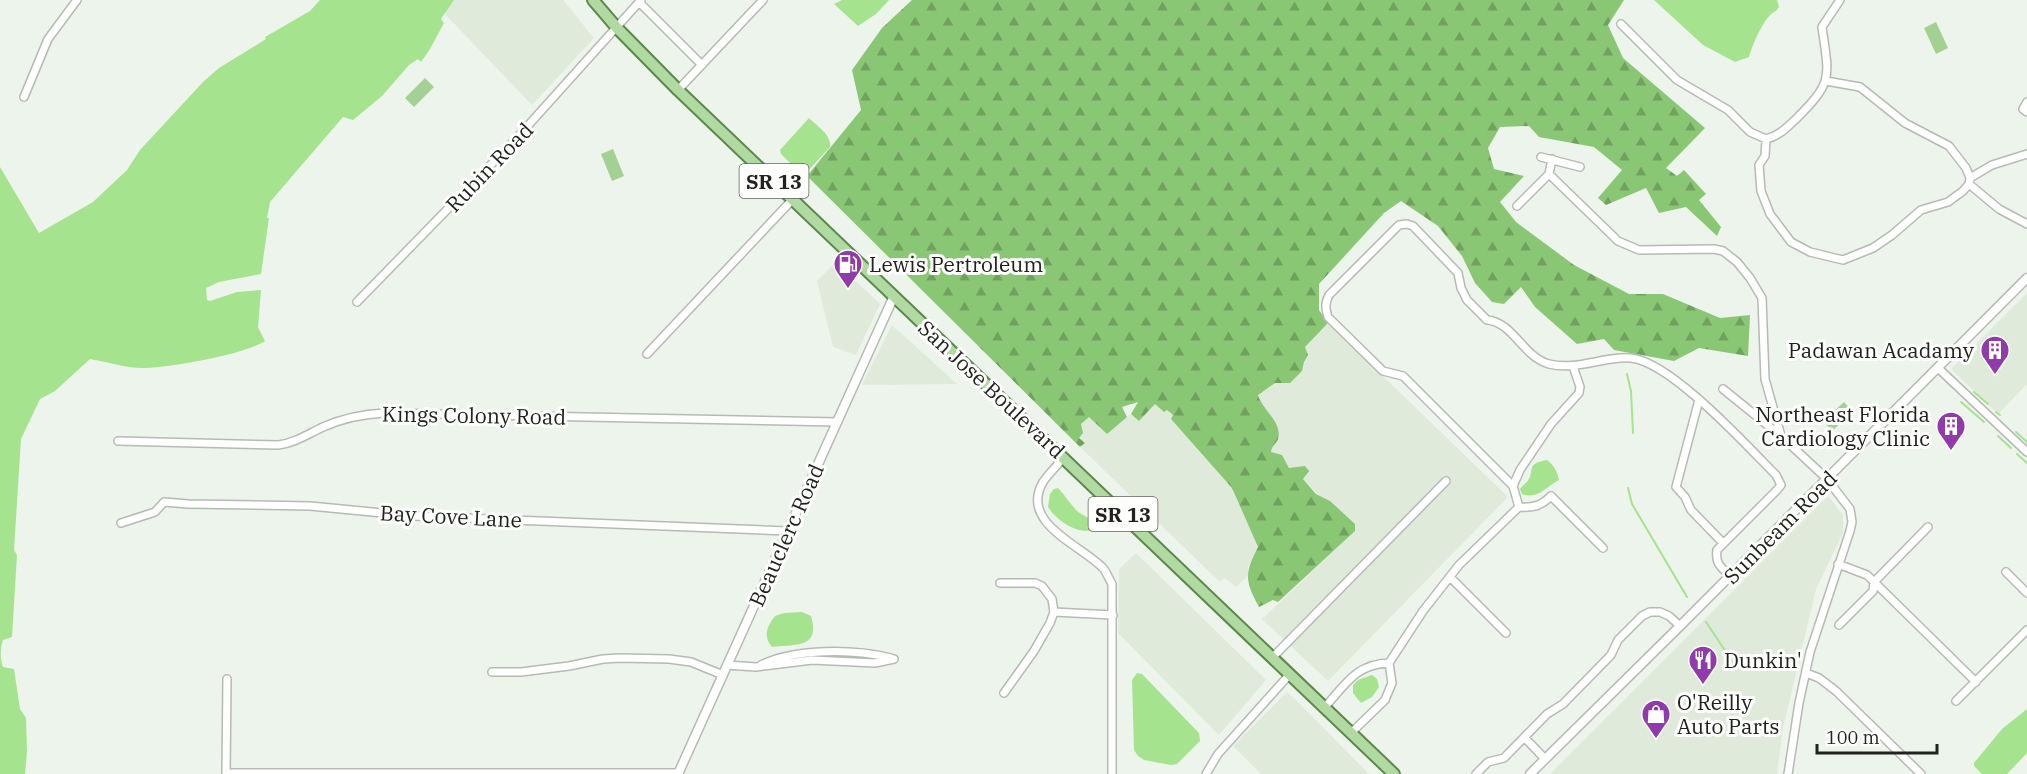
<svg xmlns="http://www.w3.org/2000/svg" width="2027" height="774" font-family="'IBM Plex Serif',serif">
<defs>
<pattern id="forest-firs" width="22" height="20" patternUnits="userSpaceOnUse" patternTransform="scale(1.5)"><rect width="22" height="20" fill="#8ac774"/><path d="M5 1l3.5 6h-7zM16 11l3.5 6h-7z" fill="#70a15f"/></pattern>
</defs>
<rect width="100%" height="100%" fill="#edf4eb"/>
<!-- built -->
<path fill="#dfeadb" d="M454,0H563L594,38L532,105L444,13Z
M836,262L880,304L856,355L833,347L817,281Z
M2027,293V384L1998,414L1951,369Z
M1328,323L1508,497L1328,681L1262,619L1355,531L1302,478L1271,452L1258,395Z
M892,325L957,384L862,385Z
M1155,404L1167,409L1173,415L1172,419L1232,488L1258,547L1248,567V576L1236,587L1225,578L1220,582L1080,447L1084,443L1079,437L1083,433L1080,424L1089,417H1127L1130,414L1139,420Z
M1828,496L1843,515V533L1816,589L1783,728L1777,774H1550Z
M1136,553L1266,680L1219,735L1118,633L1119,569Z
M1287,692L1296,700L1369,774H1261L1233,746Z"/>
<!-- forest -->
<path fill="url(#forest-firs)" d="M912,0H1624L1608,25L1623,58L1705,128L1666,168L1677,176L1684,170L1706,194L1699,200L1721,227L1717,236L1686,207L1659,213L1646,188L1606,205L1598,198L1622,170L1594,147L1539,137L1529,126L1500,127L1488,148L1494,169L1524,176L1500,202L1516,222L1574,265L1629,294H1663L1720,318L1750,315L1748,356L1699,348L1674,361L1614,350L1604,339L1577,344L1535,307L1521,287L1504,304L1492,302L1475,283L1462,256L1438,226L1401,201L1384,213L1319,284V310L1328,323L1305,347L1308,355L1304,362L1302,371L1290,383H1275L1258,395C1262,410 1283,422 1278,439C1276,444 1272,445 1271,452L1282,455L1289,468L1305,466L1309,471L1303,479L1316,494L1330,501L1355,524V531L1278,602L1273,600L1259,607C1245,581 1244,574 1258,547L1232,488L1171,419L1173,415L1167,410L1164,412L1155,404L1139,421L1131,414L1138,402L1122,407L1127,417L1107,434L1089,417L1081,424L1083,433L1079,438L1085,443L1080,447L807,176L861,110L852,70L882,28Z"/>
<!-- garden -->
<path fill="#a3d093" d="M1936,22L1948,48L1936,54L1924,28Z
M425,78L434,87L414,107L405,98Z
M613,149L624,176L612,181L601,154Z
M1844,402L1853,412L1832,431L1823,421Z"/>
<!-- water -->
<path fill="#a5e38f" d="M320,0H454L441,19L444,23L430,49L421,62L418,59L409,65L382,96L353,120L343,117L270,202L267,218H269L261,274L219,282L206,288L207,300L210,301L237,292L261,290L258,327L265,341C243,355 173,367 146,368C128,369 108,362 90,359L55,391L40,399L21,439L14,550L17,555L12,637L3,640C0,648 0,660 3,667L14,669L20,709L26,718L27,752L25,774H0V167L39,233L93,202L127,170L140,150L203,82L219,68L266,39L265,37L310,11Z
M842,0H889L876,14L858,26L834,4Z
M1654,0H1777L1779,7L1776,11C1765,14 1752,46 1749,57L1735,62L1703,45Z
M809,118C817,126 832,135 830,147L805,174L800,173L781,154L780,150Z
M1547,460C1554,465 1557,471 1559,480C1547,486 1538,500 1522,494L1520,489C1522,486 1525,484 1527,482C1536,471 1524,464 1547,460Z
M1058,488C1065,495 1070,504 1077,511C1084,517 1092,517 1097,526L1095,529C1079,536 1057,521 1048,507L1050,494L1054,489Z
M802,612L811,616C821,649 795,644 772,647C762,636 768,625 775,616L784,613Z
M1137,673L1142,674L1199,733L1200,741L1177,764L1171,765L1144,760L1138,756L1134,750L1132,680Z
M1372,675L1377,679L1379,687L1372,697L1361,703L1353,693V685L1358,680Z
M2027,709V753L2007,774H1982L1974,766V763L2002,729Z"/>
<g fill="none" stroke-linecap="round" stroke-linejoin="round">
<!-- stream -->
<path stroke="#a5e38f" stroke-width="2" d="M1627,374L1631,391L1633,433
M1974,392L1988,404
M1961,402L1984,422
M1996,412L2000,415
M2016,432L2027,442
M1998,436L2011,448
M2017,454L2027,463
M1628,488L1632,504L1687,597
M1706,622L1736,667"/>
<!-- minor casing -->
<g stroke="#b5bbb3" stroke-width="10">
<path id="minor" d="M639,2L702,65
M1621,24L1677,80L1728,110L1750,132L1766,139C1779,136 1786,128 1796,119C1834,81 1829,78 1822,27L1840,0
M678,90L763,0
M24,97L48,39L77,0
M2027,102L2023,109L2027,112
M1766,139L1765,156L1759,165L1761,191L1770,214L1791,242L1810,252L1843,260L1873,248L1892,235L1921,210L1948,202L1963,191L1969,184L1970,178L1966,168L1949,146L1905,123L1860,87L1826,81
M1541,157L1580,167
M1549,174L1618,241L1639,250L1714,249L1723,251L1737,262L1750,278L1762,298L1765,379L1781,436
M1970,178L1992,165L2027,154
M1969,184L1999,209L2027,224
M1517,206L1549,174L1552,159
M357,302L515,140L641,0
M647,354L793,199
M1938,368L2027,452
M1723,389L1781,436L1827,479L1850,509L1852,522L1850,531L1810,652L1799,703L1788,774
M1699,400L1676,487L1685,497L1691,510L1723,543
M118,441L278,445C295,443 308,434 323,427C343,418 363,414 385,413L837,422
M1064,457C1058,465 1049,473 1043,482C1019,523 1081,545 1103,568C1107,573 1109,579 1112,584V774
M1513,486L1403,376L1383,371L1328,317C1325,308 1325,303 1329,295L1399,225L1407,224L1413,226L1458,273L1461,288L1467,300L1487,320C1513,322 1523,357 1549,364C1576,371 1604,356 1631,358C1671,362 1746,445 1776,475L1781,485L1777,490L1717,550C1715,564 1721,567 1730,576
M1519,507C1533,508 1541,506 1551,496L1603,548
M121,523L155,512L164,502L188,504L310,506L414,516L787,531
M1838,564L1867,575L1976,682
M2006,572L2027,593
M1450,577L1506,633
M1000,583H1035L1042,586L1052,599L1054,612L1050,623L1034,651L1004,693
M1054,612L1113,615
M1839,625L1873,591L1874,582L1928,527
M1273,657L1446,481
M727,665L756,667L812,660L875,663L894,659
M761,665C796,648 853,649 891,658
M492,672H521L569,666L603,659L620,658L669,659L691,662L723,675
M1806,673L1819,678L1836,691L1921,774
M1956,701L2027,630
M1325,707C1346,684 1356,664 1389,663
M1352,732L1385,700L1392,683L1389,663L1423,611L1459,565L1519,507L1513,486L1520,470L1551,424L1579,393L1580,387L1573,366
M1525,738L1545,759
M226,773H679
M226,774L227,679
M1206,774L1218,754L1290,674
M1476,774L1488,762L1504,758L1547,714L1563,704L1611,655L1618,640L1642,616L1650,612H1660L1669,616L1680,626"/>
</g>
<!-- tertiary casing -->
<g stroke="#b5bbb3" stroke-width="11">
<path id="tertiary" d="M678,774L894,296
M1530,774L1680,626L2027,278"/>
</g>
<!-- primary casing -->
<g stroke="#5b894b" stroke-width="14">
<path id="primary" d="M593,0L617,28L678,90L1394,774"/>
</g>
<!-- minor -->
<use href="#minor" stroke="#fff" stroke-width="7"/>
<!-- tertiary -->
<use href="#tertiary" stroke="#fff" stroke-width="8"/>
<!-- primary -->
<use href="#primary" stroke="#b0daa1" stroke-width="10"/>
</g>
<!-- icons -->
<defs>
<g id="fuel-pin" transform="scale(1.5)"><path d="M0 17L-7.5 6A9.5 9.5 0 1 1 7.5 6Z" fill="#903ba9" stroke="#fefffd"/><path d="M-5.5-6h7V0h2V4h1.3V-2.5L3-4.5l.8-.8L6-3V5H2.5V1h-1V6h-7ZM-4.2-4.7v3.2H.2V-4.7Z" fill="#fff"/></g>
<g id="building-pin" transform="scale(1.5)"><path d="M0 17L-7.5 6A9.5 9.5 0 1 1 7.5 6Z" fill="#903ba9" stroke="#fefffd"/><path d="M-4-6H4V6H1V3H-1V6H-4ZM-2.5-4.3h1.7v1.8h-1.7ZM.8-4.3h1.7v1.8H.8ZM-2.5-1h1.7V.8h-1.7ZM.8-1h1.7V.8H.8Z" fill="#fff"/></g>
<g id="restaurant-pin" transform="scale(1.5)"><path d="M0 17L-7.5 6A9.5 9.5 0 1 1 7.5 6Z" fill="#903ba9" stroke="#fefffd"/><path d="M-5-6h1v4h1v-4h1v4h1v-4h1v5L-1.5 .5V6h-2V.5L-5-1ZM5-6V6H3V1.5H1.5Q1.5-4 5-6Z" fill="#fff"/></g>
<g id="shop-pin" transform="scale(1.5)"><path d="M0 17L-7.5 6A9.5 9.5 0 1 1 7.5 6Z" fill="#903ba9" stroke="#fefffd"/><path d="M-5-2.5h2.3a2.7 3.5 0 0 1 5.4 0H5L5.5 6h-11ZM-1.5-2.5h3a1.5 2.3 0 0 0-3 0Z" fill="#fff"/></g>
</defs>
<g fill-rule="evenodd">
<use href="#fuel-pin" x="848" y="264"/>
<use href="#building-pin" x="1995" y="350"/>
<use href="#building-pin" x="1951" y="426"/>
<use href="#restaurant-pin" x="1703" y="660"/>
<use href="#shop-pin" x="1656" y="714"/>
</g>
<g text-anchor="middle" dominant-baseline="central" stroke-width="6" stroke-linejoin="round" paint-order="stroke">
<!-- shield labels -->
<g fill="#fefffd" stroke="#636462" stroke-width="1.5">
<rect x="739.5" y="164" width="69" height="34" rx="4.5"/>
<rect x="1088.5" y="497" width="69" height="34" rx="4.5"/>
</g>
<g font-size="20" font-weight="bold" fill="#20221f">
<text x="774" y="181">SR 13</text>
<text x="1123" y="514">SR 13</text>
</g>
<!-- street labels -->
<g font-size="21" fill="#20221f" stroke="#fefffd">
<text transform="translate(489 167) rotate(-46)">Rubin Road</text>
<text transform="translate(992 389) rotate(43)">San Jose Boulevard</text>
<text transform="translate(474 415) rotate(1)">Kings Colony Road</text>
<text transform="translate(451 516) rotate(3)">Bay Cove Lane</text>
<text transform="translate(1780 527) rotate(-45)">Sunbeam Road</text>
<text transform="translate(786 535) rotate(-66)">Beauclerc Road</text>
</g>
<!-- poi labels -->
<g font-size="21" fill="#20221f" stroke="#fefffd" text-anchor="start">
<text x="869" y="264">Lewis Pertroleum</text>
<text x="1974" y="350" text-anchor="end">Padawan Acadamy</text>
<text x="1930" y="414" text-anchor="end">Northeast Florida<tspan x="1930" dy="24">Cardiology Clinic</tspan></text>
<text x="1724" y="660">Dunkin'</text>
<text x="1677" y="702">O'Reilly<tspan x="1677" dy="24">Auto Parts</tspan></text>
</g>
</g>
<!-- scale -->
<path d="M1817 744v9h120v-9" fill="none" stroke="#20221f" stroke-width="3"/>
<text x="1826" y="744" font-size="18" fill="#20221f" stroke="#fefffd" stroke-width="4.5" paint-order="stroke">100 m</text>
</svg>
